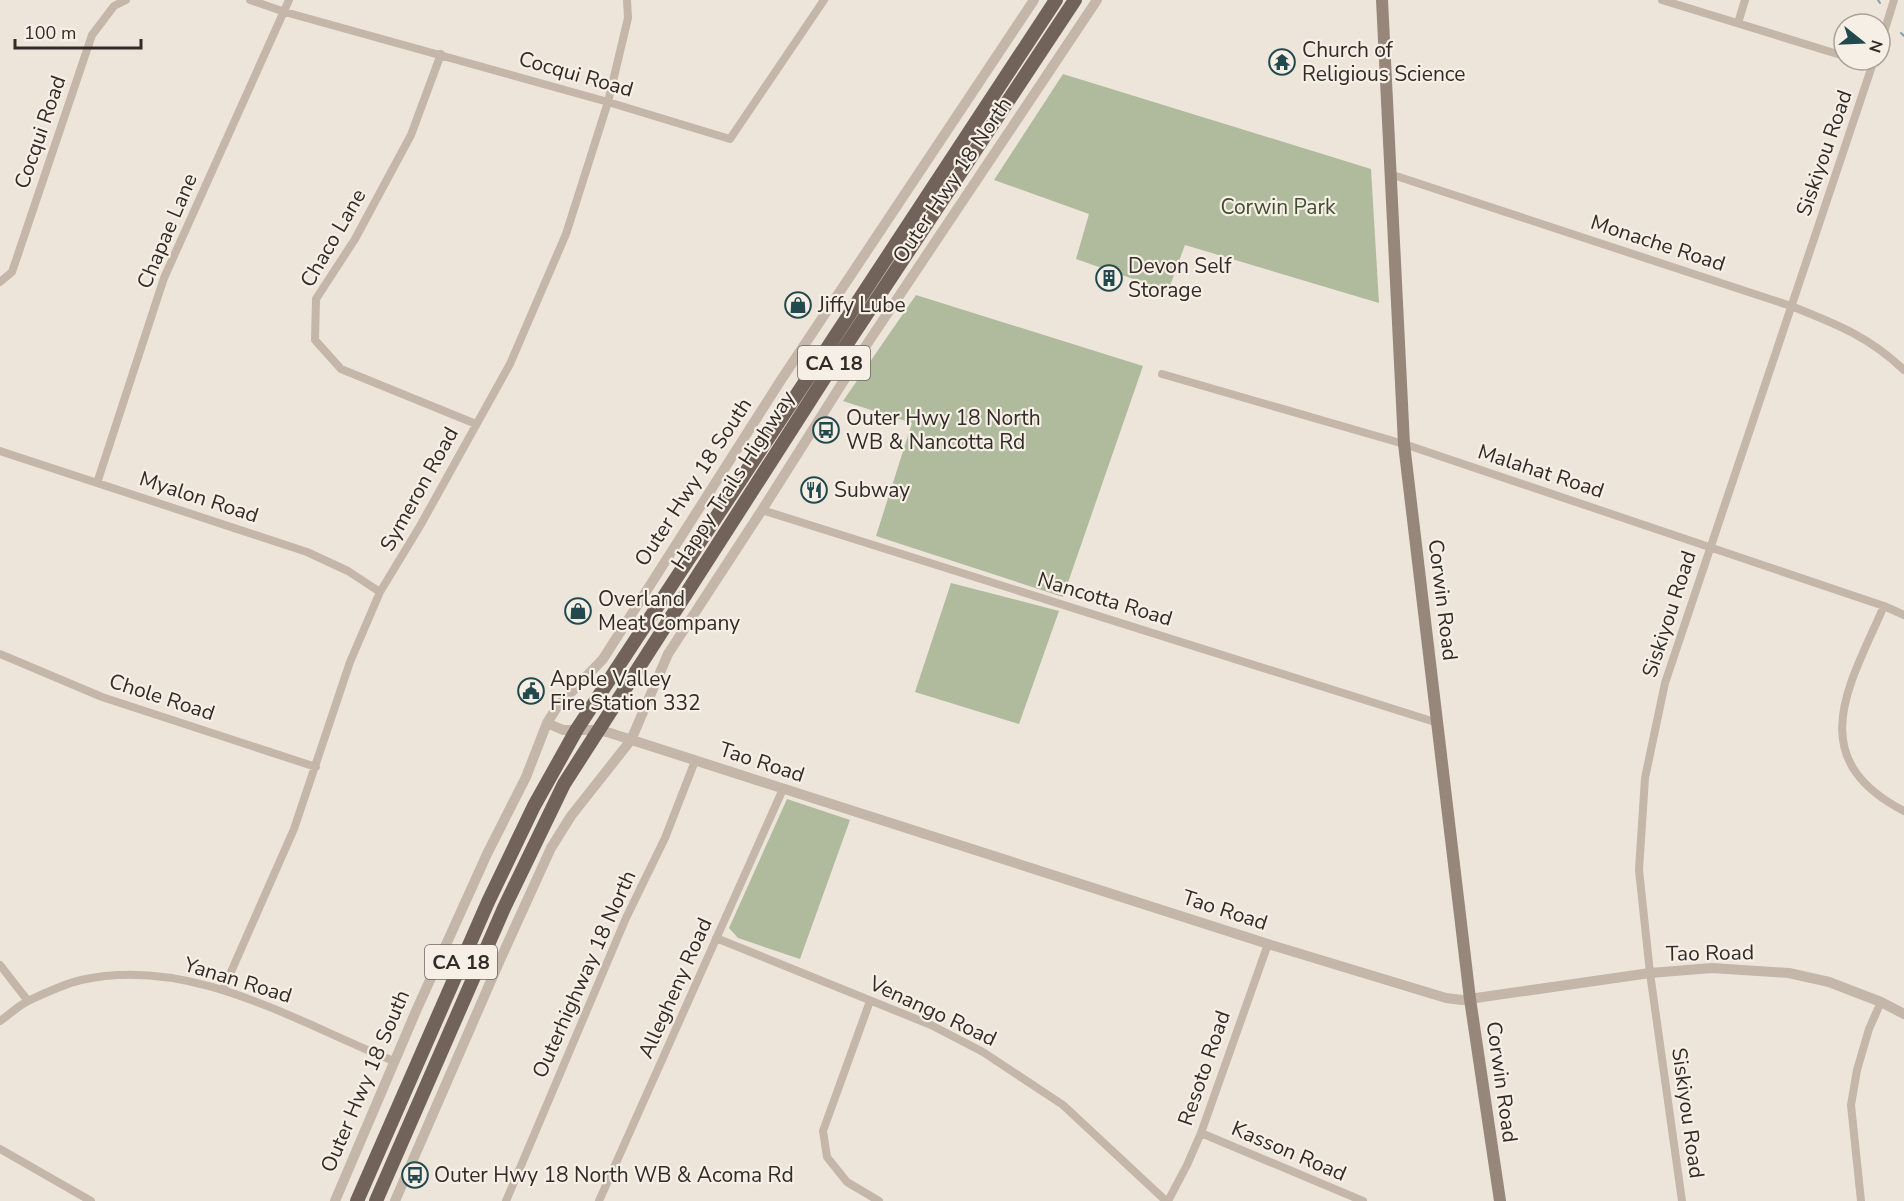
<svg xmlns="http://www.w3.org/2000/svg" width="1904" height="1201" font-family="'Nunito Sans',sans-serif">
<rect width="100%" height="100%" fill="#eee5da"/>
<!-- green -->
<path fill="#afbb9c" d="M1063,74L1371,169L1379,303L1185,245L1168,291L1076,259L1089,214L994,180Z
M916,295L1143,366L1063,597L876,536L912,423L843,401Z
M951,583L1059,611L1019,724L915,692Z
M787,799L850,820L800,959L738,938L729,928Z"/>
<g fill="none" stroke-linecap="round" stroke-linejoin="round">
<!-- stream -->
<path stroke="#7da4a7" stroke-width="2" d="M1878,0L1880,3
M1901,33L1904,36"/>
<!-- minor -->
<path stroke="#c4b6a8" stroke-width="8" d="M250,0L285,12L608,102L730,139L824,0
M1662,0L1844,56
M1738,23L1745,0
M1880,45L1894,0
M441,54L411,135L355,239L316,299L315,340L341,369L476,424
M1858,60L1872,64
M1390,174L1791,306C1836,324 1868,336 1904,370
M0,282L12,272L92,35L114,6L126,0
M1162,374L1404,444L1884,606L1904,615
M0,451L307,552L348,571L380,592
M97,483L164,278L289,0
M762,510L1438,723
M1884,606C1849,686 1802,758 1904,811
M0,654L102,697L316,767
M716,938L931,1025L983,1052L1063,1105L1166,1201
M0,965L28,1001
M223,990L294,829L350,662L380,592L420,526L510,364L566,234L608,102L628,18L627,0
M870,1001L823,1131L827,1157L847,1182L879,1201
M0,1021C10,1014 19,1005 30,1000C45,993 64,984 81,980C191,955 296,1022 394,1061
M1201,1133L1363,1201
M0,1149L91,1201
M506,1201L626,918L665,838L695,761
M599,1201L783,789
M1168,1201L1187,1165L1201,1133L1268,944
M1682,1201L1650,973L1639,870L1645,778L1665,683L1874,60
M1861,1201L1851,1105L1857,1070L1869,1029L1881,1002"/>
<!-- tertiary -->
<path stroke="#c4b6a8" stroke-width="10" d="M547,723L563,730H598L610,733L1268,944L1446,998L1462,1000L1650,973L1712,968L1789,973L1829,982L1881,1002L1904,1014
M335,1201L416,1011L487,854L526,777L547,723L557,707L603,659L781,380L1034,0
M395,1201L500,960L551,848L571,816L631,740L668,654L762,510L865,347L1097,0"/>
<!-- secondary -->
<path stroke="#97867a" stroke-width="12" d="M1382,0L1404,444L1470,999L1500,1201"/>
<!-- primary -->
<path stroke="#72635a" stroke-width="14" d="M357,1201L488,902L534,806L577,729L1056,0
M376,1201L504,908L564,784L829,371L1075,0"/>
</g>
<!-- icons -->
<defs>
<g id="temple-ring" transform="scale(1.35)"><circle r="9.5" fill="#f6efe6" stroke="#22494e" stroke-width="1.5"/><path d="M0-6L5-2H3V0L6.5 2.5H4V6H1.5V3h-3V6H-4V2.5H-6.5L-3 0V-2H-5Z" fill="#22494e"/></g>
<g id="building-ring" transform="scale(1.35)"><circle r="9.5" fill="#f6efe6" stroke="#22494e" stroke-width="1.5"/><path d="M-4-6H4V6H1V3H-1V6H-4ZM-2.5-4.3h1.7v1.8h-1.7ZM.8-4.3h1.7v1.8H.8ZM-2.5-1h1.7V.8h-1.7ZM.8-1h1.7V.8H.8Z" fill="#22494e"/></g>
<g id="shop-ring" transform="scale(1.35)"><circle r="9.5" fill="#f6efe6" stroke="#22494e" stroke-width="1.5"/><path d="M-5-2.5h2.3a2.7 3.5 0 0 1 5.4 0H5L5.5 6h-11ZM-1.5-2.5h3a1.5 2.3 0 0 0-3 0Z" fill="#22494e"/></g>
<g id="bus-ring" transform="scale(1.35)"><circle r="9.5" fill="#f6efe6" stroke="#22494e" stroke-width="1.5"/><path d="M-5-6H5V4H4V6H2V4H-2V6H-4V4H-5ZM-3.5-4V0h7V-4ZM-3.5 1.2v1.5H-2V1.2ZM2 1.2v1.5H3.5V1.2Z" fill="#22494e"/></g>
<g id="restaurant-ring" transform="scale(1.35)"><circle r="9.5" fill="#f6efe6" stroke="#22494e" stroke-width="1.5"/><path d="M-5-6h1v4h1v-4h1v4h1v-4h1v5L-1.5 .5V6h-2V.5L-5-1ZM5-6V6H3V1.5H1.5Q1.5-4 5-6Z" fill="#22494e"/></g>
<g id="civic-ring" transform="scale(1.35)"><circle r="9.5" fill="#f6efe6" stroke="#22494e" stroke-width="1.5"/><path d="M-.6-6.5H3V-4.5H.6V-3L4-1V1h2V6H-6V1h2V-1L-.6-3ZM-1.2 2.5V6h2.4V2.5Z" fill="#22494e"/></g>
</defs>
<g fill-rule="evenodd">
<use href="#temple-ring" x="1282" y="62"/>
<use href="#building-ring" x="1109" y="278"/>
<use href="#shop-ring" x="798" y="305"/>
<use href="#bus-ring" x="826" y="430"/>
<use href="#restaurant-ring" x="814" y="490"/>
<use href="#shop-ring" x="578" y="611"/>
<use href="#civic-ring" x="531" y="691"/>
<use href="#bus-ring" x="415" y="1175"/>
</g>
<g text-anchor="middle" dominant-baseline="central" stroke-width="4.5" stroke-linejoin="round" paint-order="stroke">
<!-- shield labels -->
<g fill="#f6efe6" stroke="#6d6660" stroke-width="1.5">
<rect x="798" y="346" width="72" height="34" rx="4.5"/>
<rect x="425" y="945" width="72" height="34" rx="4.5"/>
</g>
<g font-size="20" font-weight="bold" fill="#322b27">
<text x="834" y="363">CA 18</text>
<text x="461" y="962">CA 18</text>
</g>
<!-- poi labels -->
<g font-size="21" fill="#322b27" stroke="#f6efe6" text-anchor="start">
<text x="1302" y="50">Church of<tspan x="1302" dy="24">Religious Science</tspan></text>
<text x="1128" y="266">Devon Self<tspan x="1128" dy="24">Storage</tspan></text>
<text x="818" y="305">Jiffy Lube</text>
<text x="846" y="418">Outer Hwy 18 North<tspan x="846" dy="24">WB &amp; Nancotta Rd</tspan></text>
<text x="834" y="490">Subway</text>
<text x="598" y="599">Overland<tspan x="598" dy="24">Meat Company</tspan></text>
<text x="550" y="679">Apple Valley<tspan x="550" dy="24">Fire Station 332</tspan></text>
<text x="434" y="1175">Outer Hwy 18 North WB &amp; Acoma Rd</text>
</g>
<!-- street labels -->
<g font-size="21" fill="#322b27" stroke="#f6efe6">
<text transform="translate(576 74) rotate(16)">Cocqui Road</text>
<text transform="translate(40 132) rotate(-71)">Cocqui Road</text>
<text transform="translate(1824 153) rotate(-71)">Siskiyou Road</text>
<text transform="translate(952 180) rotate(-56)">Outer Hwy 18 North</text>
<text transform="translate(167 231) rotate(-67)">Chapae Lane</text>
<text transform="translate(333 238) rotate(-60)">Chaco Lane</text>
<text transform="translate(1658 243) rotate(18)">Monache Road</text>
<text transform="translate(1541 471) rotate(18)">Malahat Road</text>
<text transform="translate(733 480) rotate(-57)">Happy Trails Highway</text>
<text transform="translate(693 482) rotate(-57)">Outer Hwy 18 South</text>
<text transform="translate(419 489) rotate(-61)">Symeron Road</text>
<text transform="translate(199 497) rotate(18)">Myalon Road</text>
<text transform="translate(1105 599) rotate(17)">Nancotta Road</text>
<text transform="translate(1443 600) rotate(83)">Corwin Road</text>
<text transform="translate(1669 614) rotate(-72)">Siskiyou Road</text>
<text transform="translate(162 697) rotate(18)">Chole Road</text>
<text transform="translate(762 762) rotate(18)">Tao Road</text>
<text transform="translate(1225 910) rotate(18)">Tao Road</text>
<text transform="translate(1710 953) rotate(-1)">Tao Road</text>
<text transform="translate(584 974) rotate(-66)">Outerhighway 18 North</text>
<text transform="translate(238 980) rotate(17)">Yanan Road</text>
<text transform="translate(675 988) rotate(-66)">Allegheny Road</text>
<text transform="translate(933 1011) rotate(25)">Venango Road</text>
<text transform="translate(1204 1068) rotate(-71)">Resoto Road</text>
<text transform="translate(365 1081) rotate(-67)">Outer Hwy 18 South</text>
<text transform="translate(1502 1082) rotate(82)">Corwin Road</text>
<text transform="translate(1688 1113) rotate(82)">Siskiyou Road</text>
<text transform="translate(1289 1151) rotate(23)">Kasson Road</text>
</g>
<!-- park labels -->
<g font-size="21" fill="#404d2e" stroke="#f6efe6">
<text x="1278" y="207">Corwin Park</text>
</g>
</g>
<!-- north arrow -->
<g transform="translate(1862 42) rotate(108)"><circle r="28" fill="#f6efe6" stroke="#a8a19a" stroke-width="1.5"/>
<path d="M0-4.5L10 22L0 15L-10 22Z" fill="#22494e"/>
<text y="-9" font-size="16" font-weight="bold" text-anchor="middle" fill="#322b27">N</text>
</g>
<!-- scale -->
<path d="M15 39v9h126v-9" fill="none" stroke="#322b27" stroke-width="3"/>
<text x="24" y="39" font-size="18" fill="#322b27" stroke="#f6efe6" stroke-width="4.5" paint-order="stroke">100 m</text>
</svg>
